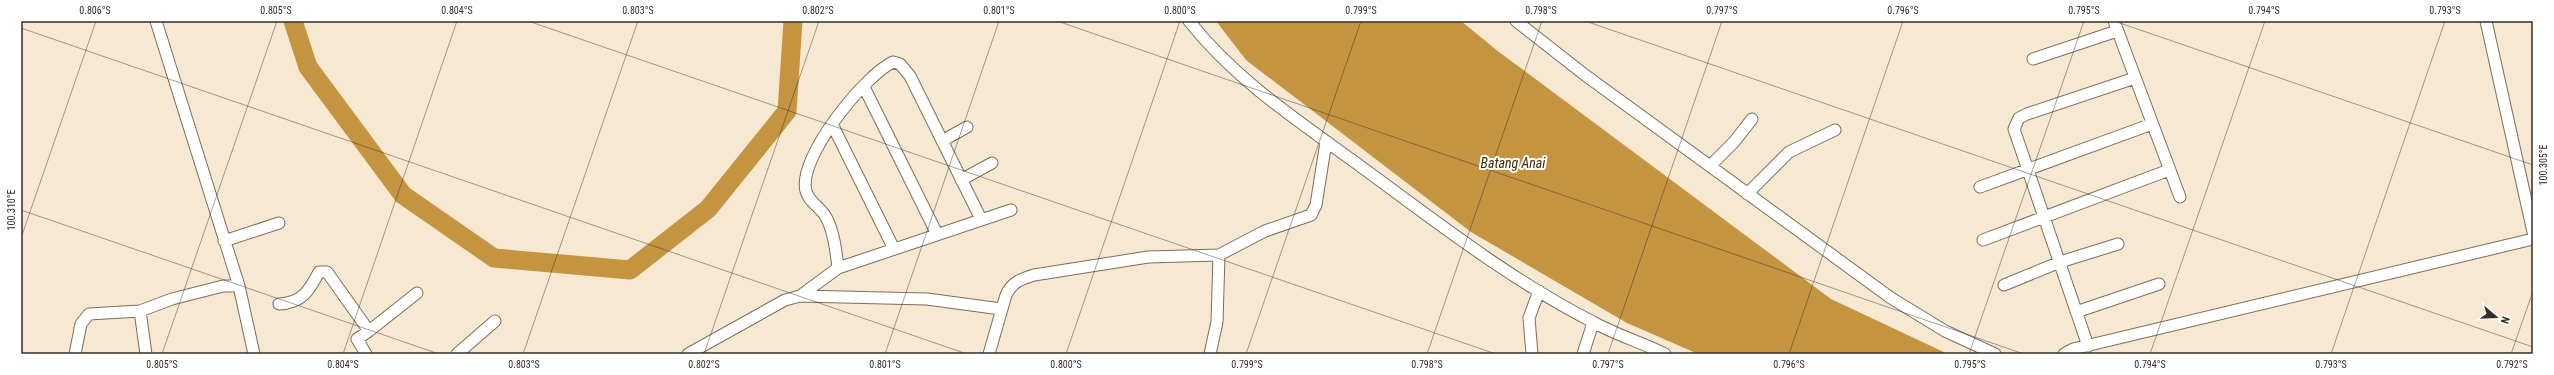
<svg xmlns="http://www.w3.org/2000/svg" width="2554" height="375" font-family="'Roboto Condensed',sans-serif">
<rect width="100%" height="100%" fill="#f7e8d2"/>
<!-- water -->
<path fill="#c49441" d="M1216,21H1461L1499,52L1831,299L1948,354H1698L1627,323L1471,232L1246,60Z"/>
<g fill="none" stroke-linecap="round" stroke-linejoin="round">
<!-- river -->
<path stroke="#c49441" stroke-width="19" d="M293,21L308,67L403,195L494,258L630,270L708,209L787,111L793,21"/>
<!-- minor casing -->
<g stroke="#7b6f5b" stroke-width="13">
<path id="minor" d="M156,21L239,286L254,354
M1189,21C1234,78 1294,118 1352,160C1430,217 1507,278 1593,322C1616,335 1641,342 1665,354
M1516,21L1585,75L1891,298L1945,331L1995,354
M2114,21L2180,197
M2486,21L2533,232
M2033,59L2117,31
M864,87L937,234
M832,124L894,249
M942,141L967,127
M1710,166L1734,142L1752,119
M961,180L992,163
M1980,187L2152,124
M1747,194L1789,152L1835,130
M1983,240L2169,170
M224,241L279,223
M838,268C836,251 834,232 826,217C821,208 808,201 806,191C797,158 865,75 893,62L900,64L910,76L981,219
M2004,285L2060,262L2118,244
M800,296L838,268L1011,210
M279,304C302,303 309,291 319,272H327L369,331L357,339L366,354
M140,311L146,354
M2076,312L2159,284
M369,331L417,293
M2088,346L2014,129L2019,118L2027,114L2135,78
M75,354L81,324L89,314L140,311L172,299L223,286H239
M457,354L495,321
M688,354L785,300L800,296L927,299L1001,309
M989,354L1006,295C1012,282 1021,279 1034,275L1148,257L1219,255L1265,231L1311,215L1316,205L1326,142
M1210,354L1217,322L1219,255
M1532,354L1529,318L1539,291
M1583,354L1593,323
M2064,354L2073,349L2533,239"/>
</g>
<!-- minor -->
<use href="#minor" stroke="#fff" stroke-width="11"/>
</g>
<!-- ticks -->
<path fill="none" stroke="#342e26" stroke-width="1" stroke-opacity="0.45" d="M528,21L1496,354M1057,21L2024,354M1585,21L2533,347M2114,21L2533,165M21,28L967,354M21,210L439,354M21,238L96,21M162,354L277,21M343,354L457,21M523,354L638,21M704,354L819,21M885,354L999,21M1066,354L1180,21M1246,354L1361,21M1427,354L1542,21M1608,354L1722,21M1789,354L1903,21M1969,354L2084,21M2150,354L2265,21M2331,354L2445,21M2511,354L2533,291"/>
<g text-anchor="middle" dominant-baseline="central" stroke-width="4" stroke-linejoin="round" paint-order="stroke">
<!-- water labels -->
<g font-size="14" font-style="italic" fill="#412d08" stroke="#fff">
<text x="1513" y="163">Batang Anai</text>
</g>
</g>
<!-- border -->
<rect width="2554" height="375" fill="none" stroke="#ffffff" stroke-width="44"/>
<!-- north arrow -->
<g transform="translate(2496 317) rotate(109)" stroke="#ffffff" stroke-width="3" paint-order="stroke">
<path d="M0-3L7 15L0 10L-7 15Z" fill="#342e26"/>
<text y="-6" font-size="11" font-weight="bold" text-anchor="middle" fill="#342e26">N</text>
</g>
<rect x="22" y="22" width="2510" height="331" fill="none" stroke="#342e26" stroke-width="1.5"/>
<g font-size="10" text-anchor="middle" fill="#342e26">
<text x="95" y="14">0.806°S</text>
<text x="276" y="14">0.805°S</text>
<text x="457" y="14">0.804°S</text>
<text x="638" y="14">0.803°S</text>
<text x="818" y="14">0.802°S</text>
<text x="999" y="14">0.801°S</text>
<text x="1180" y="14">0.800°S</text>
<text x="1361" y="14">0.799°S</text>
<text x="1541" y="14">0.798°S</text>
<text x="1722" y="14">0.797°S</text>
<text x="1903" y="14">0.796°S</text>
<text x="2084" y="14">0.795°S</text>
<text x="2264" y="14">0.794°S</text>
<text x="2445" y="14">0.793°S</text>
<text transform="translate(2543 165) rotate(-90)" y="4">100.305°E</text>
<text transform="translate(11 210) rotate(-90)" y="4">100.310°E</text>
<text x="162" y="368">0.805°S</text>
<text x="343" y="368">0.804°S</text>
<text x="524" y="368">0.803°S</text>
<text x="704" y="368">0.802°S</text>
<text x="885" y="368">0.801°S</text>
<text x="1066" y="368">0.800°S</text>
<text x="1247" y="368">0.799°S</text>
<text x="1427" y="368">0.798°S</text>
<text x="1608" y="368">0.797°S</text>
<text x="1789" y="368">0.796°S</text>
<text x="1970" y="368">0.795°S</text>
<text x="2150" y="368">0.794°S</text>
<text x="2331" y="368">0.793°S</text>
<text x="2512" y="368">0.792°S</text>
</g>
</svg>
